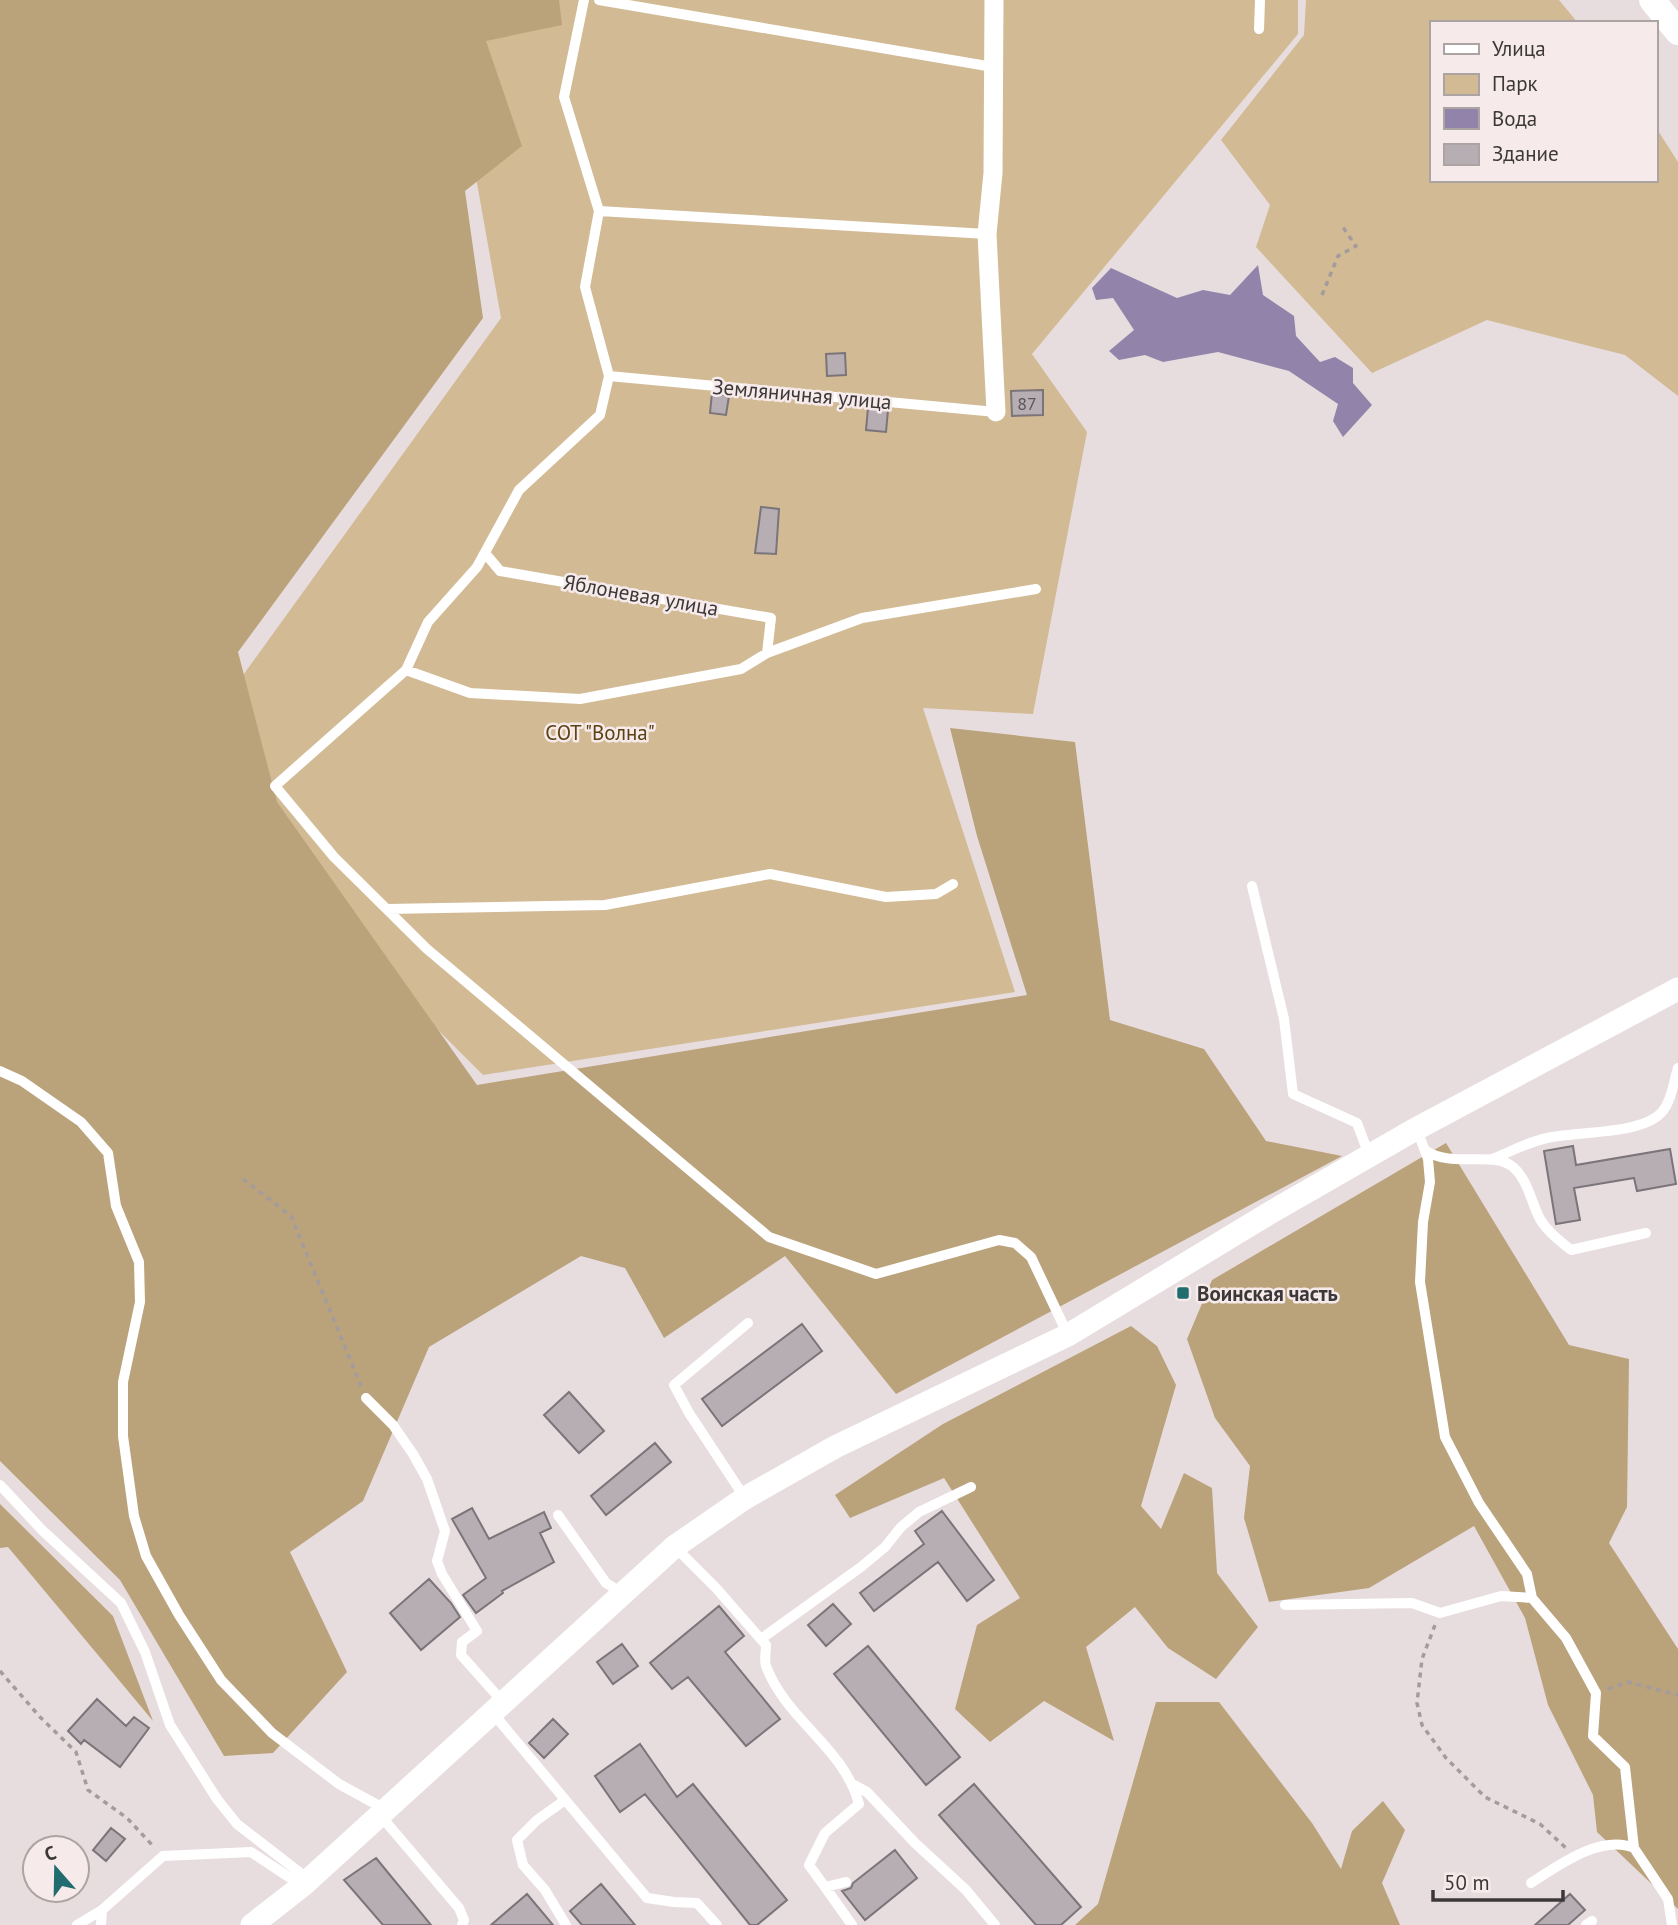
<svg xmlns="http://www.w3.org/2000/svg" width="1678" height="1925" font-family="'PT Sans',sans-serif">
<rect width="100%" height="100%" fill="#e8ddde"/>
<!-- green -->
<path fill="#d2ba94" d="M461,0H1298V34L1032,354L1087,432L1033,714L923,708L1015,992L483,1075L176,768L501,318L454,54Z
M1306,0H1559L1578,23H1431V180H1655V126L1678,162V396L1625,355L1487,320L1372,373L1256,247L1270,205L1221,140L1304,35Z"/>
<!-- forest -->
<path fill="#baa27b" d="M0,0H559L562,25L486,41L522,146L465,191L483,318L238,652L277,802L477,1085L1027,995L977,836L950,728L1075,742L1110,1020L1204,1049L1266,1141L1342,1156L896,1394L785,1256L664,1338L625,1268L581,1256L429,1347L363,1501L290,1552L347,1672L273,1753L224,1756L120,1580L0,1461Z
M1446,1143L1569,1345L1629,1359L1627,1507L1609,1543L1678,1649V1909L1597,1832L1593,1795L1548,1705L1525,1618L1474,1526L1369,1588L1269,1602L1244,1518L1250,1466L1215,1418L1187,1339L1212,1280Z
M1131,1326L1157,1346L1176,1385L1141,1506L1161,1529L1184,1473L1212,1488L1217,1573L1258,1627L1216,1679L1168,1648L1135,1607L1086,1647L1114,1741L1044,1701L990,1742L955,1709L977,1625L1020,1598L944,1478L850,1518L835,1495L943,1424Z
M0,1504L113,1616L153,1721L8,1547L0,1548Z
M1156,1702H1219L1312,1823L1341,1869L1352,1831L1383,1801L1405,1830L1382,1883L1400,1925H1075L1098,1904Z"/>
<!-- water -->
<path fill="#9283ab" d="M1258,265L1263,295L1294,316L1296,336L1320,362L1335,357L1353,368V383L1372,405L1343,437L1333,421L1338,404L1289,371L1218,352L1163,362L1145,355L1119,360L1109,351L1134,330L1113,298L1096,300L1092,288L1111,268L1177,298L1203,290L1230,295Z"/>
<!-- building -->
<path fill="#b7aeb4" stroke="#7b7479" stroke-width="2" d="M845,353L846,375L827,376L826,354Z
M1043,390V415L1012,416L1011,391Z
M712,393L729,396L726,415L710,413Z
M868,408L888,410L886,432L866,430Z
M761,507L779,509L776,554L755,553Z
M1573,1146L1576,1165L1670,1149L1676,1184L1637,1191L1634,1178L1574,1188L1580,1220L1556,1224L1544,1151Z
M802,1324L822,1351L722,1426L702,1399Z
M569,1392L604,1431L579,1453L544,1415Z
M655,1443L671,1462L606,1515L591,1496Z
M472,1508L489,1539L544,1512L551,1528L540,1533L554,1562L502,1591L503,1593L476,1613L463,1595L486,1578L452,1519Z
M942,1511L994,1580L967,1601L938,1562L874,1611L860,1593L924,1544L915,1531Z
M429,1579L451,1603L460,1617L421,1650L390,1613Z
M833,1604L851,1624L826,1646L808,1625Z
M719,1606L744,1636L725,1652L780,1719L746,1746L688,1677L672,1689L650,1663Z
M622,1644L638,1666L613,1684L597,1662Z
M868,1646L960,1757L926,1785L834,1674Z
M97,1699L126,1726L134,1717L149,1728L120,1767L84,1740L81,1744L68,1731Z
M553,1719L568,1734L544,1758L529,1743Z
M640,1744L677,1797L693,1784L787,1900L757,1925H750L645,1794L620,1812L595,1776Z
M974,1784L1081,1907L1061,1925H1036L939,1815Z
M111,1828L125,1839L106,1861L93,1850Z
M895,1850L917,1878L865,1920L842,1891L851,1888L853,1883Z
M376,1858L431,1925H383L344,1880Z
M601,1884L635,1925H582L570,1911Z
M527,1894L553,1925H491Z
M1570,1894L1585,1910L1568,1925H1535Z"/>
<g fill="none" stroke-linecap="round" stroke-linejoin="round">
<!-- path -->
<path stroke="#a49c9c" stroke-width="3.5" stroke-dasharray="5 5" stroke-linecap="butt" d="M1322,295L1338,256L1356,246L1342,226
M243,1179L291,1216L361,1386
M1435,1625L1422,1659L1417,1703L1422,1725L1446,1758L1485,1797L1540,1824L1566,1848
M0,1671L40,1717L76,1752L88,1790L127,1818L154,1847
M1608,1689L1628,1682L1678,1695"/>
<!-- service -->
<path stroke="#fff" stroke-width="10" d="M584,0L564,97L599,211L585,287L609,376L600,415L519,490L477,567L428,622L406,670L275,786L334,857L427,949L769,1237L876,1274L999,1240L1015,1243L1031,1257L1068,1335
M599,0L993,67
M1259,29L1260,0
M599,211L987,234
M609,376L996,412
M485,553L500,571L771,618L767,653
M406,670L470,693L580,699L741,669L767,653L862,618L1036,589
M1252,886L1284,1019L1293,1094L1357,1123L1369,1155
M387,909L605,905L770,874L886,897L936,894L953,884
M0,1071L22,1081L81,1122L108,1153L116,1206L139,1262L140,1302L123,1382V1436L134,1516L146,1556L179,1615L221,1680L272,1733L339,1784L385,1809
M1414,1130L1419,1135L1428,1159L1430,1182L1423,1222L1420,1282L1445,1437L1479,1503L1527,1574L1532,1598
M1425,1150C1451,1169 1494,1150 1513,1167C1527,1179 1531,1200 1538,1215C1544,1229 1560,1241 1571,1250L1646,1233
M1492,1159C1510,1152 1528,1142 1547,1138C1577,1131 1640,1135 1661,1113C1671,1103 1674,1081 1678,1068
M366,1398L393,1425L413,1454L427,1479L445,1531L437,1561L442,1574L477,1631L462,1642L461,1655L502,1701
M0,1485L42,1530L121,1603L145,1652L170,1725L217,1799L237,1824L308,1879
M745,1498L689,1413L674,1385L748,1323
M558,1515L606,1583L622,1593
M675,1547L716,1588L766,1645C766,1652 764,1660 766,1666C786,1720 844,1747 859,1804L825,1833L809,1865L825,1887L846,1882
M1285,1605L1412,1603L1440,1613L1501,1596L1532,1598L1566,1638L1596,1693L1593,1736L1625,1767L1634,1848L1668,1899L1672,1925
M761,1639L861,1567L885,1547L901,1527L919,1512L971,1487
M492,1712L647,1898L674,1902L697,1903L717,1925
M854,1785L867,1792L915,1843L966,1890L995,1925
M565,1800L537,1820L517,1840L523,1865L545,1890L566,1925
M380,1815L459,1908L464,1920L462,1925
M1531,1883C1559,1865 1601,1834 1634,1848
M825,1887L852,1925
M77,1925L102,1910L163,1856L251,1852L301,1885
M101,1925L102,1910
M1586,1925L1592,1921"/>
<!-- minor -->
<path stroke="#fff" stroke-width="19" d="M994,0L993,173L987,234L996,412"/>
<!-- tertiary -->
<path stroke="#fff" stroke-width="23" d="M252,1925L302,1886L674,1547L745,1498L835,1447L1068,1335L1268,1214L1414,1130L1678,989"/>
<!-- secondary -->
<path stroke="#fff" stroke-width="26" d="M1652,0L1678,32"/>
</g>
<!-- markers -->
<rect fill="#206c6f" stroke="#f6eaeb" stroke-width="2.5" x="1176" y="1286" width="14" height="14" rx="3.5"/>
<g text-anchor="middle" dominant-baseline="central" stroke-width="5" stroke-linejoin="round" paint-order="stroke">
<!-- number labels -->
<g font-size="18" fill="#5b5657">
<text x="1027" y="403">87</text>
</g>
<!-- street labels -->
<g font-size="21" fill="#3c3838" stroke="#f6eaeb">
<text transform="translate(802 394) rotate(5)">Земляничная улица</text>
<text transform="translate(641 595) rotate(10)">Яблоневая улица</text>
</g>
<!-- park labels -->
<g font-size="21" fill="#5b4210" stroke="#f6eaeb">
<text x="600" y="732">СОТ "Волна"</text>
</g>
<!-- poi labels -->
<g font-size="21" font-weight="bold" fill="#3c3838" stroke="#f6eaeb" text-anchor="start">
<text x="1197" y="1293">Воинская часть</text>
</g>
</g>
<!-- legend -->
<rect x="1430" y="21" width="228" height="161" fill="#f6eaeb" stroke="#aca3a3" stroke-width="2"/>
<rect x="1444" y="44" width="35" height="10" fill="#ffffff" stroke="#aca3a3" stroke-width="2"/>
<text x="1492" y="56" font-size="21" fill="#3c3838">Улица</text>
<rect x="1444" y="74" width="35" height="21" fill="#d2ba94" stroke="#aca3a3" stroke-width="2"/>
<text x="1492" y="91" font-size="21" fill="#3c3838">Парк</text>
<rect x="1444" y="108" width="35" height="21" fill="#9283ab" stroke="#aca3a3" stroke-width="2"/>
<text x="1492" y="126" font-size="21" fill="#3c3838">Вода</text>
<rect x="1444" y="144" width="35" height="21" fill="#b7aeb4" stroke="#aca3a3" stroke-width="2"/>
<text x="1492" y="161" font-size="21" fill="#3c3838">Здание</text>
<!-- north arrow -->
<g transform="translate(56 1869) rotate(340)"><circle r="33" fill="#f6eaeb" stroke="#aca3a3" stroke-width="2"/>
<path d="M0-5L12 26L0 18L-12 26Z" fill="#206c6f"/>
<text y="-10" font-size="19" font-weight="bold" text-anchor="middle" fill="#3c3838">С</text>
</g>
<!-- scale -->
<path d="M1433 1890v10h130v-10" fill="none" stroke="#3c3838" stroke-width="3.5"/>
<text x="1444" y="1890" font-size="21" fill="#3c3838" stroke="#f6eaeb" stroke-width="5" paint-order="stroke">50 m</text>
</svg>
